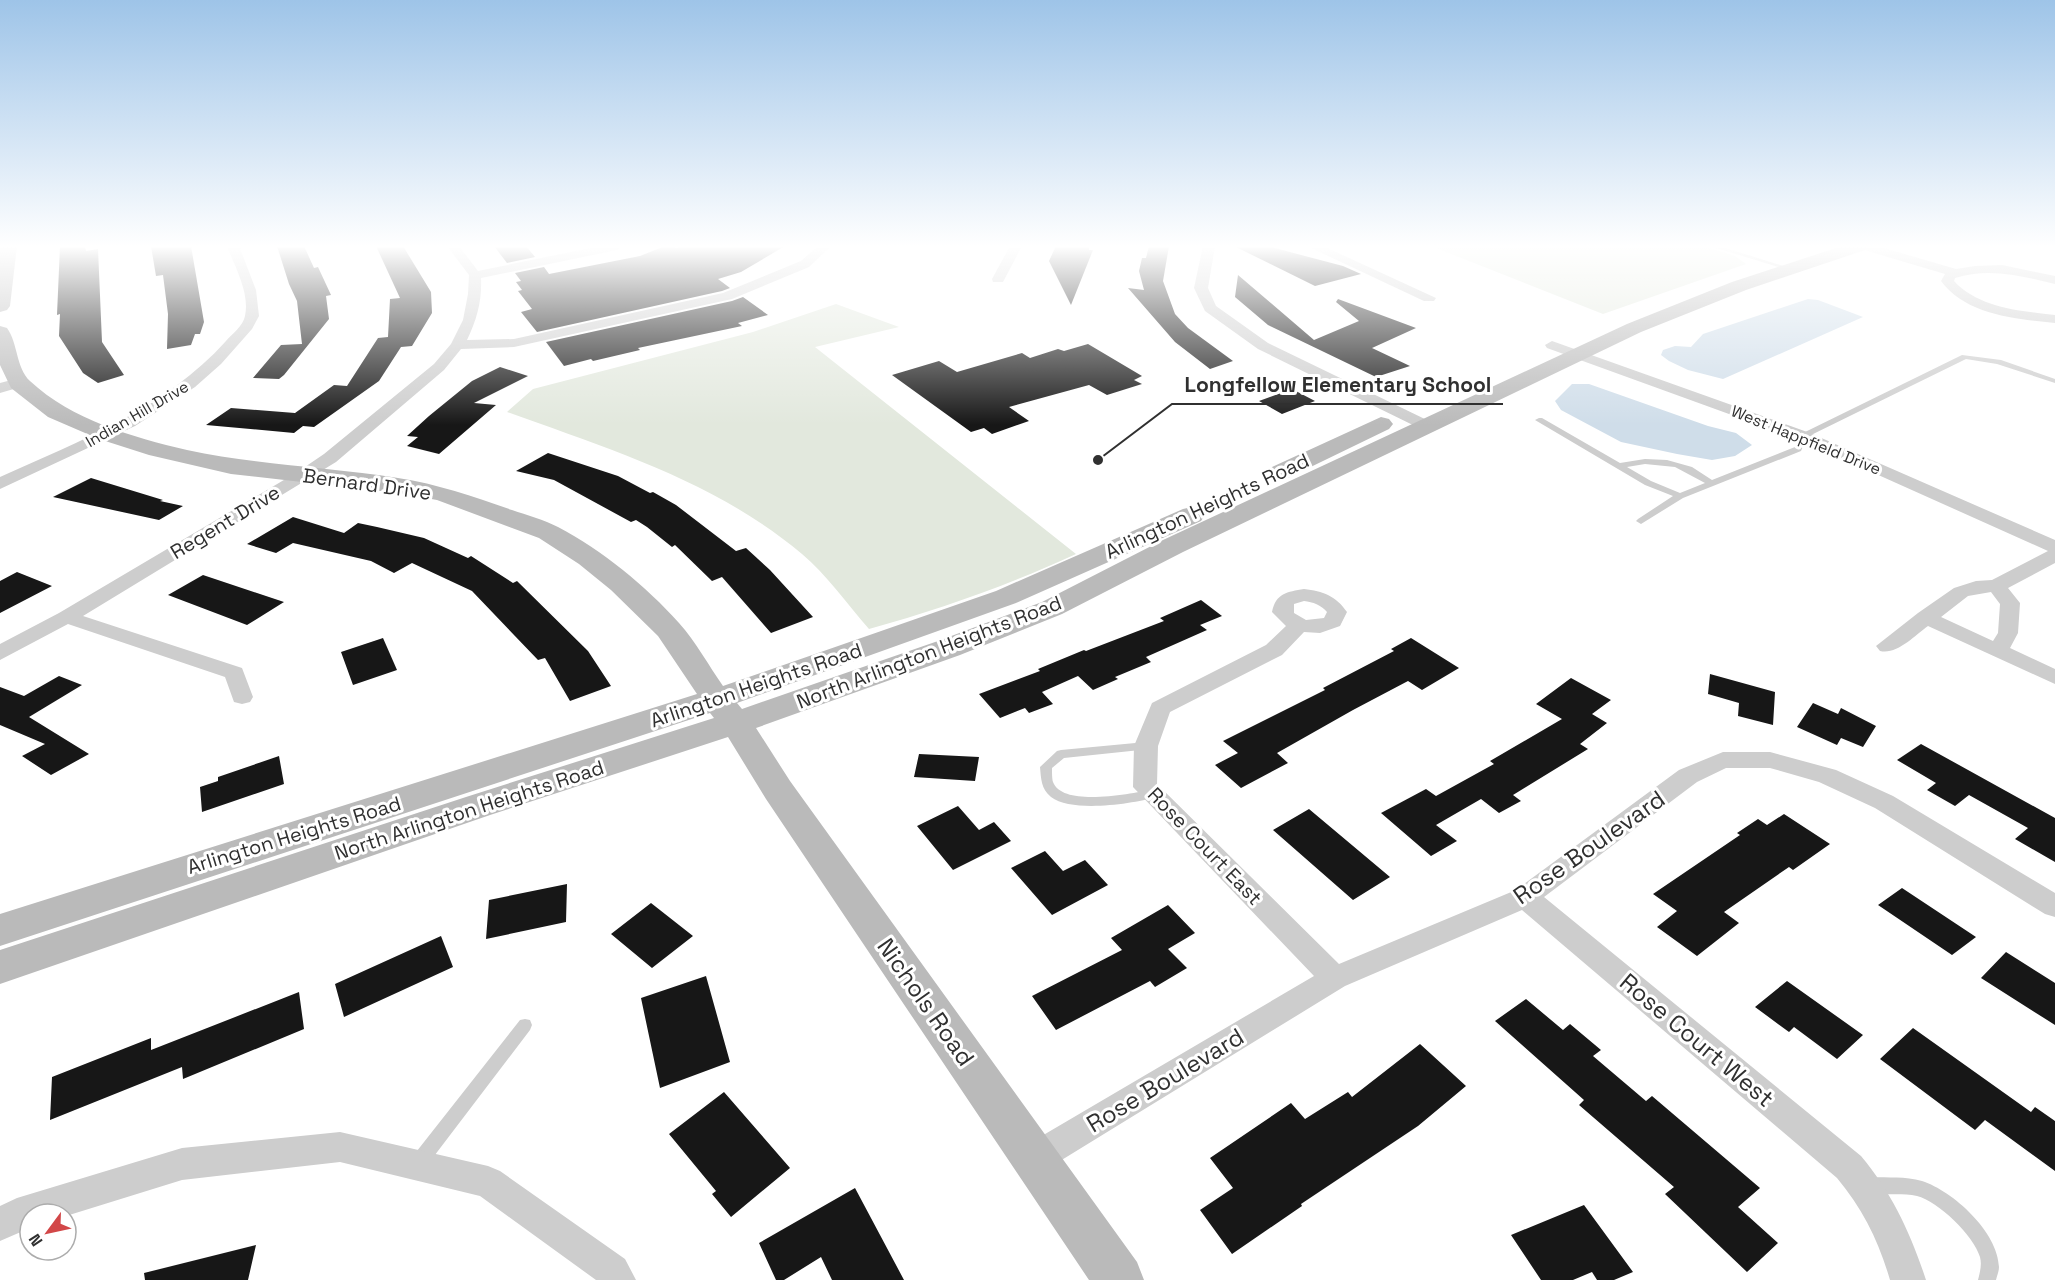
<svg xmlns="http://www.w3.org/2000/svg" width="2055" height="1280" font-family="'Space Grotesk',sans-serif">
<rect width="100%" height="100%" fill="#fff"/>
<!-- green -->
<path fill="#e2e8dd" d="M1431,246H1703L1735,256L1746,264L1603,314Z
M836,304L899,327L815,347L1076,554C1009,585 941,609 869,629C848,605 826,574 802,554C717,482 609,449 507,412L533,389L753,332Z"/>
<!-- water -->
<path fill="#cfdde9" d="M1808,299L1818,300L1863,317L1723,379L1688,370L1669,361L1661,355L1663,350L1675,346L1691,347L1703,334Z
M1572,384H1589L1708,426L1736,433L1752,445L1735,456L1712,460L1677,454L1621,442L1561,410L1555,401Z"/>
<!-- building -->
<path fill="#171717" d="M60,246H85L86,251L98,249L102,342L124,375L98,383L83,373L59,336L60,314L57,315Z
M151,246H191L204,322L200,334H195L191,345L167,349L168,314L163,275L156,276Z
M277,246H304L314,268L318,267L331,295L326,296L329,319L284,375L279,379L253,378L281,345L302,344L297,301L289,284Z
M376,246H403L431,292L432,313L412,346L401,347L379,381L314,427L303,426L294,433L206,425L231,408L295,413L334,385L347,386L378,338L388,337L390,299L400,298Z
M494,246H526L535,257L507,263Z
M665,246L677,248L681,246H785L741,272L718,279L730,288L722,291L537,332L521,312L532,309L518,291L522,290L516,282L521,281L515,273L544,267L549,274L640,256Z
M1056,246H1089V250H1093L1071,305L1049,261Z
M1149,246H1169L1163,281L1175,314L1188,328L1233,361L1210,369L1175,342L1128,288L1144,290L1139,271L1142,258H1146Z
M1237,246H1267L1343,266L1361,274L1315,286L1236,247Z
M1238,275L1314,340L1359,321L1336,302L1338,299L1416,328L1372,348L1410,366L1376,377L1268,325L1235,297Z
M743,297L768,315L738,323L742,326L638,348L640,350L593,361L591,359L564,366L546,342L732,301Z
M1088,344L1142,376L1134,380L1142,384L1107,395L1089,385L1009,407L1029,421L992,434L984,428L971,432L892,375L939,361L957,372L1022,353L1030,358L1058,349L1064,351Z
M500,367L528,376L474,403L496,405L439,454L407,446L418,437L407,436L429,416L472,381Z
M1292,389L1315,401L1282,414L1259,401Z
M548,453L618,476L650,493L653,492L676,505L736,551L746,548L770,570L813,617L771,633L722,577L712,581L675,545L672,547L647,527L636,520L631,522L554,480L516,471Z
M91,478L163,500L160,501L183,506L159,520L53,497Z
M293,517L344,533L358,523L377,527L424,538L468,558L471,556L513,583L517,581L588,651L611,686L570,701L545,658L538,660L472,591L412,563L394,573L371,561L293,543L276,553L247,544Z
M17,572L52,586L0,613V581Z
M203,575L284,602L247,625L168,595Z
M1201,600L1222,616L1200,625L1207,630L1146,657L1151,662L1115,677L1118,679L1093,690L1078,676L1042,692L1053,704L1029,713L1025,708L1000,718L979,694L1040,671L1038,669L1084,650L1086,651L1164,621L1160,618Z
M383,638L397,670L353,685L341,652Z
M1411,638L1459,668L1422,690L1408,681L1353,710L1277,753L1288,763L1241,788L1215,765L1238,753L1223,741L1325,690L1323,688L1394,651L1391,649Z
M1710,674L1775,692L1773,725L1738,716L1739,703L1708,694Z
M59,676L82,685L29,717L89,754L51,775L22,756L45,744L0,725V687L24,696Z
M1571,678L1611,700L1592,714L1607,723L1580,744L1588,749L1513,795L1521,801L1499,813L1481,799L1436,825L1457,841L1431,856L1381,813L1426,789L1436,796L1494,764L1490,761L1562,719L1536,704Z
M1813,703L1838,714L1841,708L1876,726L1863,747L1841,738L1837,745L1797,727Z
M1921,744L2055,818V862L2015,839L2028,828L1969,795L1955,806L1927,790L1936,783L1897,760Z
M919,754L979,757L975,781L914,777Z
M279,756L284,784L202,812L200,787L218,781V777Z
M958,806L979,830L994,822L1011,841L953,870L917,826Z
M1309,809L1390,877L1353,900L1273,830Z
M1784,814L1830,844L1793,870L1789,867L1724,912L1739,923L1697,956L1657,927L1677,911L1653,894L1740,835L1737,833L1758,819L1767,825Z
M1045,851L1063,871L1085,860L1108,885L1052,915L1011,868Z
M567,884L566,922L486,939L489,900Z
M1902,888L1976,937L1952,955L1878,905Z
M651,903L693,936L652,968L611,934Z
M1168,905L1195,933L1168,949L1187,968L1155,987L1150,981L1056,1030L1032,996L1122,950L1111,938Z
M441,936L453,967L344,1017L335,984Z
M2006,952L2055,983V1025L1981,978Z
M706,976L730,1062L660,1088L641,998Z
M1787,981L1863,1035L1837,1059L1794,1027L1789,1032L1755,1007Z
M299,992L304,1029L183,1079L182,1067L50,1120L52,1077L151,1038V1050Z
M1526,999L1563,1030L1570,1024L1601,1050L1593,1056L1646,1101L1652,1096L1760,1188L1738,1207L1778,1243L1747,1272L1665,1194L1674,1187L1579,1105L1584,1100L1495,1021Z
M1913,1028L2031,1112L2035,1107L2055,1121V1171L1985,1120L1975,1130L1880,1059Z
M1420,1044L1466,1086L1418,1126L1301,1204L1302,1206L1232,1254L1200,1210L1233,1188L1210,1158L1291,1103L1305,1119L1348,1092L1352,1097Z
M724,1092L790,1168L731,1217L712,1194L716,1191L669,1134Z
M855,1188L904,1280H832L821,1257L784,1280H776L759,1243Z
M1584,1205L1633,1272L1614,1280H1597L1592,1272L1573,1280H1541L1511,1235Z
M256,1245L248,1280H145L144,1273Z"/>
<g fill="none" stroke-linecap="round" stroke-linejoin="round">
<!-- lane -->
<path fill="#cdcdcd" fill-rule="evenodd" d="M1710,246H1719L1793,269L1788,270Z
M1962,355L2001,360L2055,379V383L1997,364L1966,359L1807,437L1801,451L1683,498L1641,524L1636,521L1638,519L1673,496L1645,485L1535,420L1539,418H1542L1620,463L1645,459L1667,460L1692,467L1712,480L1795,447L1801,434ZM1645,464L1675,467L1705,483L1680,493L1651,481L1627,467Z
M1146,742L1150,743L1152,746L1150,749L1064,758L1052,768C1052,772 1052,779 1053,782C1063,808 1131,793 1152,790L1156,791L1158,794L1156,797C1132,804 1072,813 1051,797C1041,789 1041,778 1040,767L1057,751L1061,750Z
M525,1019L530,1020L532,1025L530,1030L425,1168L419,1170L413,1168L411,1162L413,1156L520,1020Z
M1871,1177C1888,1178 1905,1176 1922,1181C1953,1191 1998,1232 1999,1267C1999,1271 1997,1276 1996,1280H1978C1980,1272 1982,1265 1980,1257C1974,1236 1938,1201 1917,1196C1900,1192 1881,1197 1865,1191L1863,1185L1865,1179Z"/>
<!-- street -->
<path fill="#cdcdcd" fill-rule="evenodd" d="M227,246H239L256,290L259,316L252,329L221,364L195,387L135,426L0,489V477C80,441 166,408 226,341C232,334 243,326 245,316C250,293 235,267 227,246Z
M447,246H459L478,271L600,246H623L617,250L481,278C482,301 477,319 467,340L514,339L723,293L801,261L818,246H831L809,267L732,299L514,347L461,349L444,370L336,462L83,616L242,668L253,697L250,702L242,704L234,702L225,677L68,624L0,660V644L59,613L299,471L324,454L434,364L451,344L463,320L468,294L469,275Z
M1010,246H1022L1003,282H993L992,279Z
M1203,246H1215L1208,288L1216,306L1268,343L1431,422L1433,425L1431,428H1419L1258,349L1205,311L1194,288Z
M1307,246H1323L1436,298L1434,301H1424Z
M1859,246H1877L1956,269L1975,266L2002,265L2055,276V284C2022,276 1989,267 1955,278L1954,281C1979,308 2020,311 2055,315V323C2016,319 1966,315 1941,281L1945,274L1861,249Z
M1552,341L1810,433L2055,540V563L2008,588L2020,603L2018,633L2010,648L2055,669V684L1928,626C1914,636 1897,655 1880,651L1876,646L1918,613L1954,588L1976,581L1992,580L2048,551L1798,439L1547,348L1545,345ZM1991,592L2000,604L1998,633L1993,641L1941,617L1968,596Z
M19,378L24,380L27,383L24,386L0,393V383Z
M1304,589C1323,591 1336,596 1347,612L1340,626L1320,633L1304,632L1282,655L1170,712L1158,746L1157,784L1339,964L1516,890L1679,770L1723,752H1770L1836,770L1893,796L2055,893V917L2045,914L1875,808L1819,782L1770,768H1726L1697,782L1544,897L1861,1156C1892,1193 1911,1234 1926,1280H1890C1879,1242 1863,1209 1837,1178L1522,910L1345,986L1047,1169L1035,1174L1023,1169L1019,1158L1023,1147L1314,976L1133,787L1134,746L1152,703L1266,645L1286,626L1272,612C1276,593 1287,592 1304,589ZM1304,601C1313,602 1321,605 1327,612L1324,618L1306,620L1294,613V604Z
M340,1132L488,1166L500,1171L625,1259L636,1280H596L480,1196L340,1162L182,1180L66,1216V1214H30V1228L0,1241V1206L17,1198L182,1148Z"/>
<!-- secondary -->
<path fill="#bababa" fill-rule="evenodd" d="M0,246H17L10,306L7,310L0,312Z
M1842,246H1868L1865,250L1746,290L1641,332L1183,552L1062,614L960,655L756,728L790,781L1137,1262L1144,1280H1089L766,799L728,737L490,815L0,984V950L466,797L714,718L710,713L0,946V914L697,694L658,636L611,590L579,564L539,538L437,500L398,493L231,474L149,455L99,439L48,417L11,388L0,365V326L7,328C18,343 16,368 30,381C72,420 132,437 187,450C257,465 328,467 398,478C438,484 474,497 512,510C527,515 544,520 558,527C602,550 646,586 679,623C696,642 709,666 723,686L996,591L1183,509L1192,507L1201,509L1205,515L1201,521L1016,603L737,703L742,709L938,641L1042,602L1163,540L1627,324L1732,282Z
M1381,417L1389,419L1393,424L1389,429L1290,477L1281,479L1272,477L1269,472L1272,467Z"/>
</g>
<!-- sky -->
<linearGradient id="sky" x2="0" y2="1"><stop stop-color="#9ec4e8"/><stop offset="0.58" stop-color="#fff"/><stop offset="1" stop-color="#fff" stop-opacity="0"/></linearGradient>
<rect width="2055" height="425" fill="url(#sky)"/>
<g text-anchor="middle" dominant-baseline="central" stroke-width="6" stroke-linejoin="round" paint-order="stroke">
<!-- far-street labels -->
<g font-size="16" fill="#303030" stroke="#fff">
<text transform="translate(137 414) rotate(-30)">Indian Hill Drive</text>
<text transform="translate(1806 440) rotate(22)">West Happfield Drive</text>
</g>
<!-- street labels -->
<g font-size="20" fill="#303030" stroke="#fff">
<text transform="translate(367 484) rotate(8)">Bernard Drive</text>
<text transform="translate(1207 506) rotate(-25)">Arlington Heights Road</text>
<text transform="translate(225 522) rotate(-31)">Regent Drive</text>
<text transform="translate(929 652) rotate(-21)">North Arlington Heights Road</text>
<text transform="translate(756 685) rotate(-19)">Arlington Heights Road</text>
<text transform="translate(469 810) rotate(-18)">North Arlington Heights Road</text>
<text transform="translate(294 835) rotate(-17)">Arlington Heights Road</text>
<text transform="translate(1205 846) rotate(46)">Rose Court East</text>
</g>
<!-- near-street labels -->
<g font-size="24" fill="#303030" stroke="#fff">
<text transform="translate(1589 847) rotate(-35)">Rose Boulevard</text>
<text transform="translate(926 1002) rotate(55)">Nichols Road</text>
<text transform="translate(1697 1040) rotate(40)">Rose Court West</text>
<text transform="translate(1165 1080) rotate(-31)">Rose Boulevard</text>
</g>
</g>
<!-- callouts -->
<path fill="none" stroke="#303030" stroke-width="2" d="M1098 460L1172 404H1503"/>
<circle fill="#303030" stroke="#fff" stroke-width="2" cx="1098" cy="460" r="6"/>
<g font-size="21" text-anchor="middle" font-weight="bold" fill="#303030" stroke="#fff" stroke-width="6" stroke-linejoin="round" paint-order="stroke">
<text x="1338" y="392">Longfellow Elementary School</text>
</g>
<!-- north arrow -->
<g transform="translate(48 1232) rotate(237)"><circle r="28" fill="#ffffff" stroke="#acacac" stroke-width="1.5"/>
<path d="M0-4.5L10 22L0 15L-10 22Z" fill="#d24748"/>
<text y="-9" font-size="16" font-weight="bold" text-anchor="middle" fill="#303030">N</text>
</g>
</svg>
